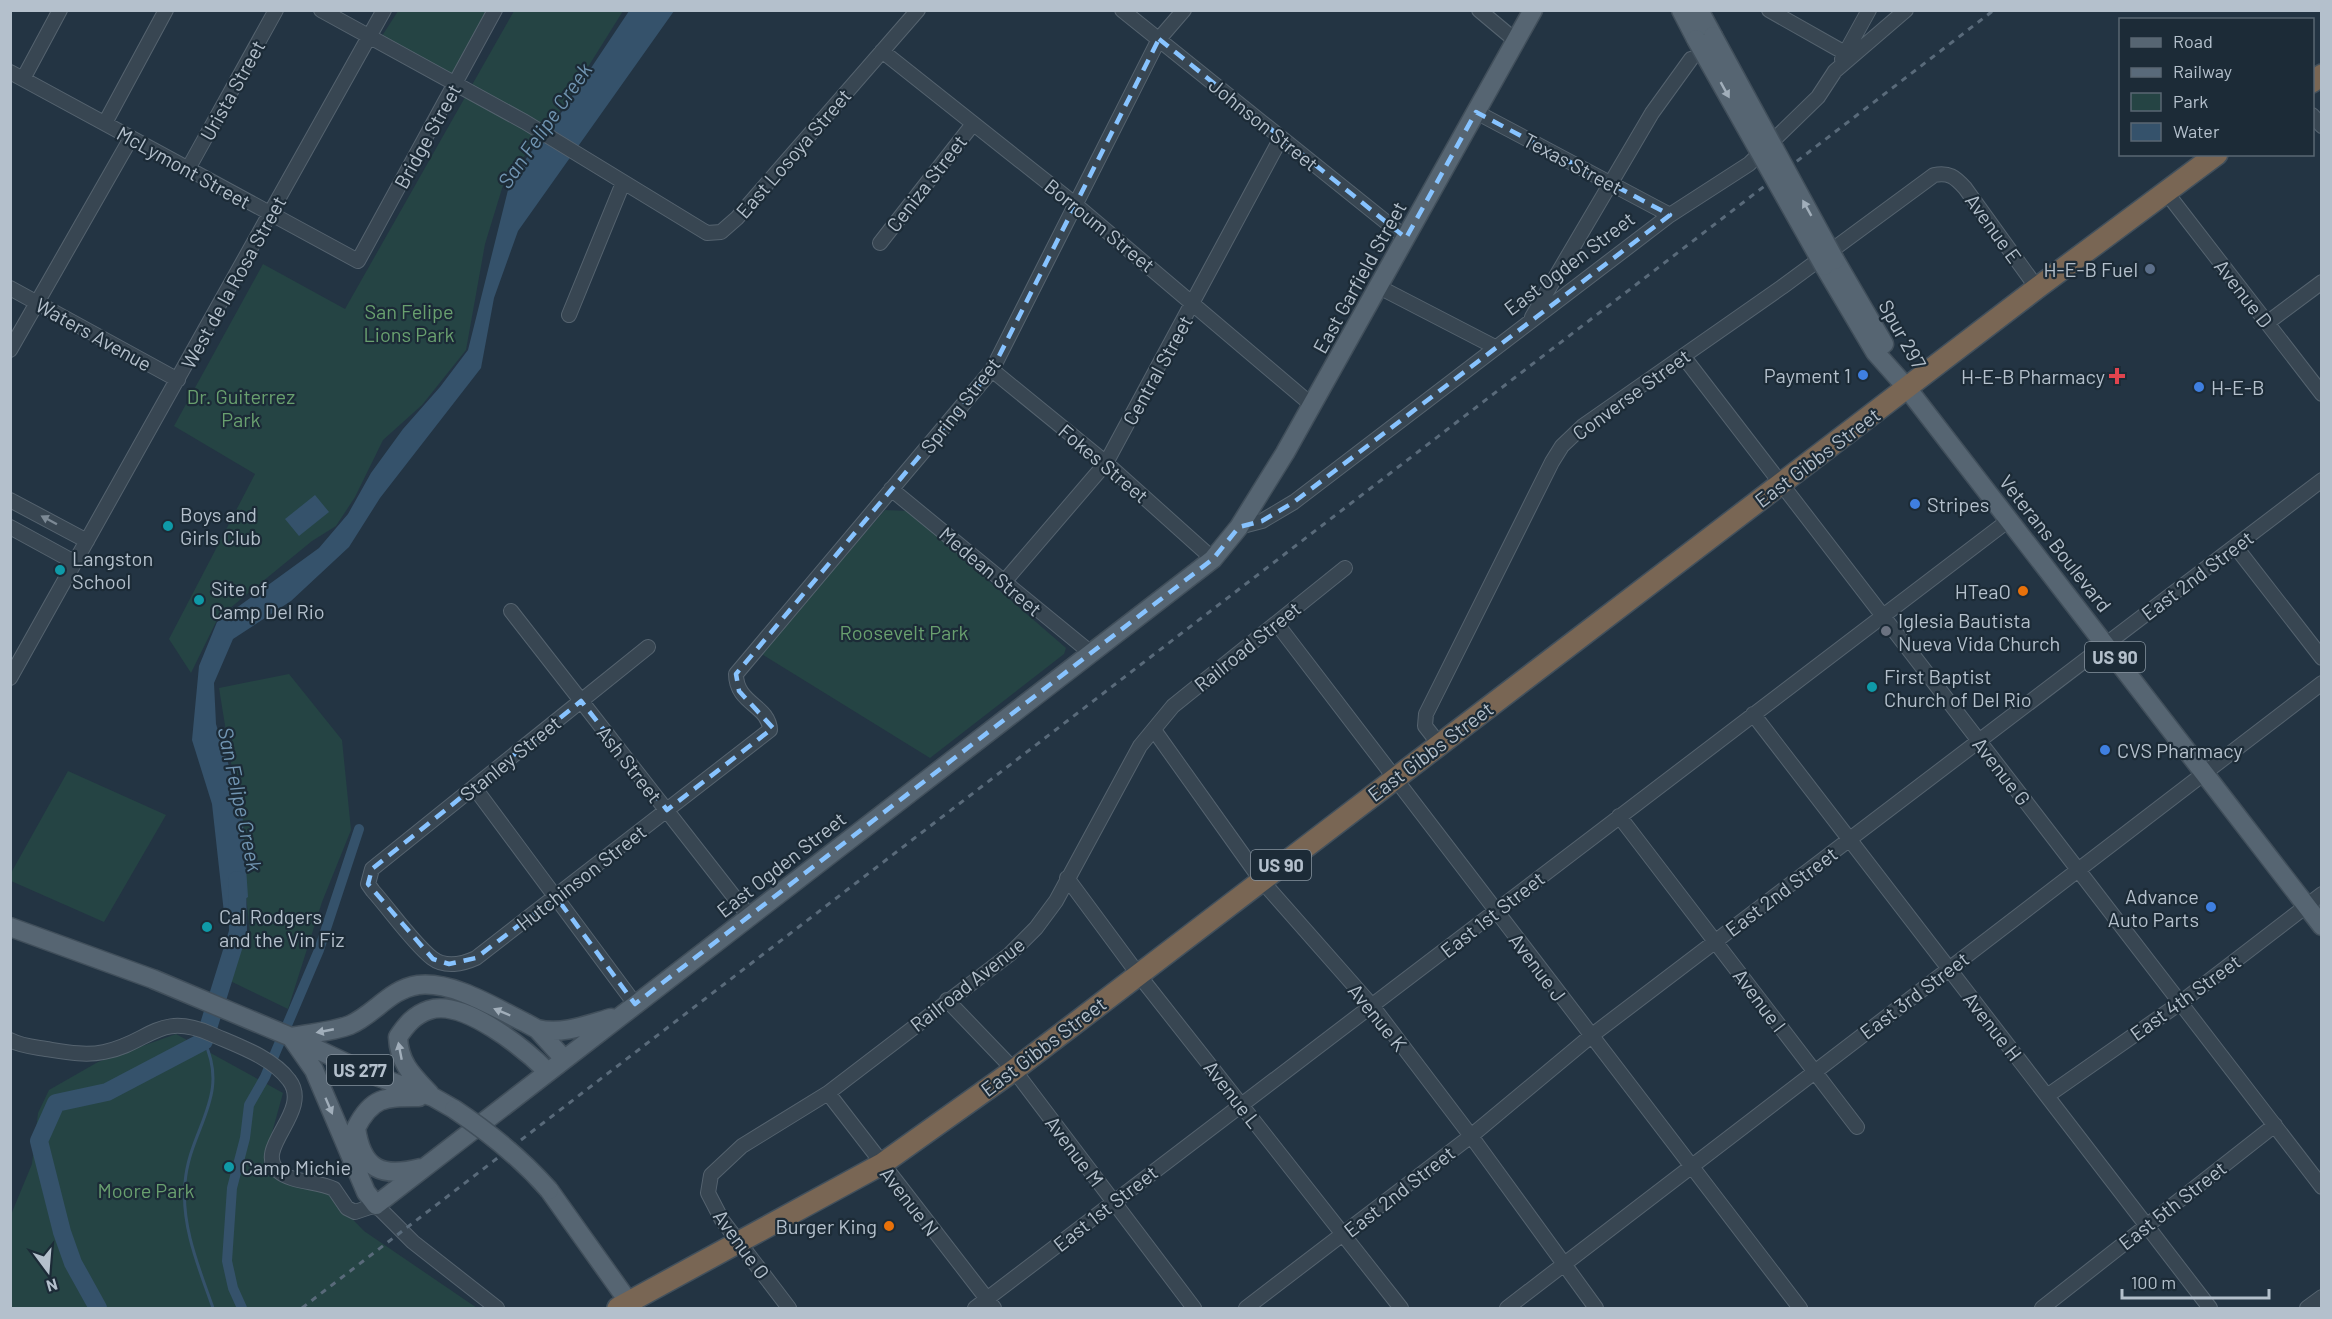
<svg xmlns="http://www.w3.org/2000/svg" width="2332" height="1319" font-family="Barlow,sans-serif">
<rect width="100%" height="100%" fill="#233443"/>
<!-- green -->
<path fill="#254444" d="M398,11H491L458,79L382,36Z
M514,11H623L563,107L504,182L485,244L466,350L422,405L383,440L355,497L336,526L312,541L218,618L191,673L169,639L255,474L174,426L263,264L345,309Z
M885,510L908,511L1066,648L1064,654L930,758L760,653Z
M289,674L342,740L351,830L322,902L288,1009L224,978L250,933L233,775L219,688Z
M68,771L166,815L104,922L11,881V873Z
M176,1034L283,1093L263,1165L329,1195L364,1231L477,1308H11L10,1217L32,1164L38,1113L49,1090L98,1062Z"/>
<!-- water -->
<path fill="#35526b" d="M629,11H674L518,231L494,298L481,368L380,498L349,547L291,601L233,639L214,683L216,724L242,808L248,897L224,913L212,804L192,740L199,666L217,622L319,548L348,514L371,473L403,429L440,387L468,350L511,178L559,116Z
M315,495L329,512L299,536L285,519Z"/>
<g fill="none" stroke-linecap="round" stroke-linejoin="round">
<!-- stream -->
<path stroke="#35526b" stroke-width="3" d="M204,1041C231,1097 189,1129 185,1183C181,1226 199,1268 213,1308"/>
<!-- canal -->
<path stroke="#35526b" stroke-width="10" d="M242,1308L233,1288L227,1261L232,1188L245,1138L249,1105L265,1077L319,950L359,829"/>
<!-- river -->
<path stroke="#35526b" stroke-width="18" d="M98,1308L73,1263L62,1232L39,1141L56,1103L107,1092L204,1041L238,932L237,880"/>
<!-- minor casing -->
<g stroke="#55636f" stroke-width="16">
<path id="minor" d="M321,10L525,122L707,233L721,232L737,218L918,10
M1122,10L1406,238
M1479,10L1516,41
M1769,10L1845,53
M882,51L1076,205L1313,406
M1842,59L1869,10
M10,72L358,261L495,10
M23,79L60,10
M1476,112L1670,215
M2312,115L2322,126
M105,123L166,10
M188,169L276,10
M2166,192L2322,394
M880,243L973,124
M1379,287L1495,347
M10,288L178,380
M569,315L623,183
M1532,317L1652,113L1691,59
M2267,323L2322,282
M10,350L131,138
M1683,356L2322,1187
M992,370L1106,463L1213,559
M891,489L1091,653
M10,500L87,541
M10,527L74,562
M1239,527L1262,521L1294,502L1670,215L1749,164L1818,97L1835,71L1906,10
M2235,546L2322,658
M1004,582L1106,463L1281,138
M511,611L749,916
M1277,624L1800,1308
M648,647L372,869L368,884L373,891C390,910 413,943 432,958C445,968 463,964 476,958L770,730C769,705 736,704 736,674L992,370L1159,39L1184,10
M10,678L384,10
M1753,714L2210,1308
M1154,730L1261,880L1373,1007L1471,1136L1596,1308
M1439,744L1425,726L1426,714L1552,462L1562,446L1583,426L1782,287L1934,175C1949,172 1955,177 1965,188L2037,288
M474,787L635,1004
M1619,816L1857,1127
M1067,878L1138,974L1401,1308
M947,1000L1014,1070L1194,1308
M10,1040C21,1046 34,1047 46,1049C65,1052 85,1056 104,1052C150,1043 158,1011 211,1034C236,1045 272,1057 289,1080C313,1111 253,1148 278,1171C292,1183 318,1181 334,1189L347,1208L355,1212L376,1205L413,1242L497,1308
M828,1093L994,1308
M2047,1096L2180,1003L2322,894
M789,1308L722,1220L708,1193L711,1175L742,1146L828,1093L1010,954L1036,928L1056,901L1140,746L1173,706L1345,568
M975,1308L2009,520
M1246,1308L1471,1136L1591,1036L2322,480
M1507,1308L2322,683
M2042,1308L2275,1125
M2307,1308L2322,1297"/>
</g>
<!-- major casing -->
<g stroke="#414f5b" stroke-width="21">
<path id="major" d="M1681,10L1696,39
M1699,10L1713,36
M1835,260L1884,344
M1824,266L1875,352L1907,388L2322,926
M10,927L153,979L291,1037L365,1072L433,1097L454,1109
M537,1029C562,1035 587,1025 611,1018
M291,1037L314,1070L366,1192L376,1205L1213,559L1239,527L1285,453L1533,10
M291,1037C310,1033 332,1032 350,1025C375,1014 390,989 418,985C454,981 495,1008 526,1023L537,1029L564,1059
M430,1094C412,1075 399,1063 398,1037C406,1025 414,1015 429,1010C463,998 525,1049 548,1072
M419,1097C386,1097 372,1096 356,1128C362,1170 382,1178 421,1168
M549,1190L633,1308"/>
</g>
<!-- highway casing -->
<g stroke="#42505c" stroke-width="24">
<path id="highway" d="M2312,82L2322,75
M618,1308L882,1164L1014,1070L2037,288L2217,154"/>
</g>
<!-- minor -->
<use href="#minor" stroke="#384652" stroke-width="14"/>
<!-- major -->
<use href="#major" stroke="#566572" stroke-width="18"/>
<!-- highway -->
<use href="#highway" stroke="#796654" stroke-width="21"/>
<!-- rail -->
<path stroke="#596a7a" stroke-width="3" stroke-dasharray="6 6" stroke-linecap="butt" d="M302,1308L1994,10"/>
<!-- major-bridge casing -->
<g stroke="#414f5b" stroke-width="21" stroke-linecap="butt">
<path id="major-bridge" d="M1713,36L1835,260
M1696,39L1824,266
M454,1109C490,1133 521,1158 549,1190"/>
</g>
<!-- major-bridge -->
<use href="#major-bridge" stroke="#566572" stroke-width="18"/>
</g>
<!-- one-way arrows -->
<defs><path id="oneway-solid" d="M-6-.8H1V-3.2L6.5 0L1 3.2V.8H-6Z" transform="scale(1.5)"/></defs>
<g fill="#a1aeba">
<use href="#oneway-solid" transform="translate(1725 90) rotate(61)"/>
<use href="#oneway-solid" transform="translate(1807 208) rotate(-119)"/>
<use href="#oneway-solid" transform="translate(502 1012) rotate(-157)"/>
<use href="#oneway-solid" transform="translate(325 1031) rotate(169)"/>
<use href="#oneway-solid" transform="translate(400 1051) rotate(-101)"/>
<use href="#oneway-solid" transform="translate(329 1106) rotate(67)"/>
</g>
<use fill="#7c8995" href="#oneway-solid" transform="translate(49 520) rotate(-152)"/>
<!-- marked area -->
<path fill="none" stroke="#87c3ff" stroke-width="4.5" stroke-dasharray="12 8" stroke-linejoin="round" d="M1159,39L1406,238L1476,112L1670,215L1294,502L1262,521L1239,527L1213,559L635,1004L556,897L476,958L449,964L433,959L368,884L372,869L581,701L667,810L773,728L739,691L736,674L992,370Z"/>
<!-- markers -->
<circle fill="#5c6f8a" stroke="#1c2b37" stroke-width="2" cx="2150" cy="269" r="6"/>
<g fill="#3f7fe0" stroke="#1c2b37" stroke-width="2">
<circle cx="1863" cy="375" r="6"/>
<circle cx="2199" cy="387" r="6"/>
<circle cx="1915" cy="504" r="6"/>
<circle cx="2105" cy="750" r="6"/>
<circle cx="2211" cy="907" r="6"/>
</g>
<path fill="#e0444e" stroke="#1c2b37" stroke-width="2" d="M2114 367h6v6h6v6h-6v6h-6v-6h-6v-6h6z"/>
<g fill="#0f9aa8" stroke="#1c2b37" stroke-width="2">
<circle cx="168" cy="526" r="6"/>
<circle cx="60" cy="570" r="6"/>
<circle cx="199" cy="600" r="6"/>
<circle cx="1872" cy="687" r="6"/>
<circle cx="207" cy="927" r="6"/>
<circle cx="229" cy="1167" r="6"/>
</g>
<g fill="#e8710a" stroke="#1c2b37" stroke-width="2">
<circle cx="2023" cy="591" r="6"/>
<circle cx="889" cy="1226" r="6"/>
</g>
<circle fill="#6b7280" stroke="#1c2b37" stroke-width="2" cx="1886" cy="631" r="6"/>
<g text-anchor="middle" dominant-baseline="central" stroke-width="4.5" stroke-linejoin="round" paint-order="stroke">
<!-- shield labels -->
<g fill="#1c2b37" stroke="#86939f" stroke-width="1.5">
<rect x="2085" y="642" width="60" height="30" rx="4.5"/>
<rect x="1251" y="850" width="60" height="30" rx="4.5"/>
<rect x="327" y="1055" width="66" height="30" rx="4.5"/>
</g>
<g font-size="18" font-weight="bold" fill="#b4c0cc">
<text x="2115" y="657">US 90</text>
<text x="1281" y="865">US 90</text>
<text x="360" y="1070">US 277</text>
</g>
<!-- street labels -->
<g font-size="20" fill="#b4c0cc" stroke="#1c2b37">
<text transform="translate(232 90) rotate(-61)">Urista Street</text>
<text transform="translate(1264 124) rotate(39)">Johnson Street</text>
<text transform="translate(427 136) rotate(-61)">Bridge Street</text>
<text transform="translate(793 153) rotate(-49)">East Losoya Street</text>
<text transform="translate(1573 163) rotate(28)">Texas Street</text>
<text transform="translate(184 167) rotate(29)">McLymont Street</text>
<text transform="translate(926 183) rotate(-52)">Ceniza Street</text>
<text transform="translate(1100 225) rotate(39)">Borroum Street</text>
<text transform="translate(1994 228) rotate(54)">Avenue E</text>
<text transform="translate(1569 263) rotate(-37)">East Ogden Street</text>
<text transform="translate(1359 277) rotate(-61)">East Garfield Street</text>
<text transform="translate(233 282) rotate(-61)">West de la Rosa Street</text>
<text transform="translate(2244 293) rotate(52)">Avenue D</text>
<text transform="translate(94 334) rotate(29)">Waters Avenue</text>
<text transform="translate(1903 334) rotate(61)">Spur 297</text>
<text transform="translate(1157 370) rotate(-61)">Central Street</text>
<text transform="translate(1631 394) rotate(-36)">Converse Street</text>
<text transform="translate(960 405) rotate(-52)">Spring Street</text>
<text transform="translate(1817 457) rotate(-37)">East Gibbs Street</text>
<text transform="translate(1104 463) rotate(40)">Fokes Street</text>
<text transform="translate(2056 543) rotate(52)">Veterans Boulevard</text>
<text transform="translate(991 571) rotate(40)">Medean Street</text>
<text transform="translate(2197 575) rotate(-37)">East 2nd Street</text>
<text transform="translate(1247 646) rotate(-39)">Railroad Street</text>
<text transform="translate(1430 751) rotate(-37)">East Gibbs Street</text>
<text transform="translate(510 758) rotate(-39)">Stanley Street</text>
<text transform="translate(630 764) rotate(52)">Ash Street</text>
<text transform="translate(2002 771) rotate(52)">Avenue G</text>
<text transform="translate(781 864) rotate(-38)">East Ogden Street</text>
<text transform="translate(581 877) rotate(-38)">Hutchinson Street</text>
<text transform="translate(1781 891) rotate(-37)">East 2nd Street</text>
<text transform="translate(1492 914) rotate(-38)">East 1st Street</text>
<text transform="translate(1538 967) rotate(53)">Avenue J</text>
<text transform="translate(967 984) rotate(-38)">Railroad Avenue</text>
<text transform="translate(1914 995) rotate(-37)">East 3rd Street</text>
<text transform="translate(2185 997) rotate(-36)">East 4th Street</text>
<text transform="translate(1760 1000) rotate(53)">Avenue I</text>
<text transform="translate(1378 1017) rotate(51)">Avenue K</text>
<text transform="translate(1993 1026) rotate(52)">Avenue H</text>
<text transform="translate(1043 1046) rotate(-37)">East Gibbs Street</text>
<text transform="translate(1233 1094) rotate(52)">Avenue L</text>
<text transform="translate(1075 1151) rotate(53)">Avenue M</text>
<text transform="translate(1399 1191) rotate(-38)">East 2nd Street</text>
<text transform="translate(910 1201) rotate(52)">Avenue N</text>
<text transform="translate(2172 1205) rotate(-38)">East 5th Street</text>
<text transform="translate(1105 1208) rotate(-38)">East 1st Street</text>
<text transform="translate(742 1244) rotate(54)">Avenue O</text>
</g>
<!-- poi labels -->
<g font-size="20" fill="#b4c0cc" stroke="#1c2b37" text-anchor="start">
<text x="2138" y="269" text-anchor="end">H-E-B Fuel</text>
<text x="1851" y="375" text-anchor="end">Payment 1</text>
<text x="2105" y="376" text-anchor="end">H-E-B Pharmacy</text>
<text x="2211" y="387">H-E-B</text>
<text x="1927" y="504">Stripes</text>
<text x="180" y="514">Boys and<tspan x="180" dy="23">Girls Club</tspan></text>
<text x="72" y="558">Langston<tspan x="72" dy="23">School</tspan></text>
<text x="211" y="588">Site of<tspan x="211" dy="23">Camp Del Rio</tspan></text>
<text x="2011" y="591" text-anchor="end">HTeaO</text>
<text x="1898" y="620">Iglesia Bautista<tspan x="1898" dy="23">Nueva Vida Church</tspan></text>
<text x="1884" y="676">First Baptist<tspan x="1884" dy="23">Church of Del Rio</tspan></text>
<text x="2117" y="750">CVS Pharmacy</text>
<text x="2199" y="896" text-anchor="end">Advance<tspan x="2199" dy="23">Auto Parts</tspan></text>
<text x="219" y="916">Cal Rodgers<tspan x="219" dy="23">and the Vin Fiz</tspan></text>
<text x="241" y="1167">Camp Michie</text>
<text x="877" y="1226" text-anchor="end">Burger King</text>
</g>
<!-- park labels -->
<g font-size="20" fill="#69a06f" stroke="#1c2b37">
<text x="409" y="311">San Felipe<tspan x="409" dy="23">Lions Park</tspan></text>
<text x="241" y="396">Dr. Guiterrez<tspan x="241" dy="23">Park</tspan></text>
<text x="904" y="632">Roosevelt Park</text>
<text x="146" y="1190">Moore Park</text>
</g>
<!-- water labels -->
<g font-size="21" font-style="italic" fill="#7195b2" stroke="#1c2b37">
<text transform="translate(544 125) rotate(-55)">San Felipe Creek</text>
<text transform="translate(241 799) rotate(78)">San Felipe Creek</text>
</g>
</g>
<!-- border -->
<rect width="2332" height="1319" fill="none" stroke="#b4c0cc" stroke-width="24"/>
<!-- legend -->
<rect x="2119" y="18" width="195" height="138" fill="#1c2b37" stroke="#596773" stroke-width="1.5"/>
<rect x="2131" y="38" width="30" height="9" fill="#566572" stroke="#596773" stroke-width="1.5"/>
<text x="2173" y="48" font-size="18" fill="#b4c0cc">Road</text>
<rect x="2131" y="68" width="30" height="9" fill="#596a7a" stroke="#596773" stroke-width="1.5"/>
<text x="2173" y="78" font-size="18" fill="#b4c0cc">Railway</text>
<rect x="2131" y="93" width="30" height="18" fill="#254444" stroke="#596773" stroke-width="1.5"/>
<text x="2173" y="108" font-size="18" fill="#b4c0cc">Park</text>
<rect x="2131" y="123" width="30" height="18" fill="#35526b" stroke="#596773" stroke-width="1.5"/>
<text x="2173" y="138" font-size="18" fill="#b4c0cc">Water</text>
<!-- north arrow -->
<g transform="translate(48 1271) rotate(164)" stroke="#1c2b37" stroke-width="4.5" paint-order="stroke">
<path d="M0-4.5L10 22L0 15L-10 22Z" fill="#b4c0cc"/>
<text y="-9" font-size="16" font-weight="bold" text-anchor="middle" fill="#b4c0cc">N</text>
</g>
<!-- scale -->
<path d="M2122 1289v9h147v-9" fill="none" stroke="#b4c0cc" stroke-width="3"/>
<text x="2131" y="1289" font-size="18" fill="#b4c0cc" stroke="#1c2b37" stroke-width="4.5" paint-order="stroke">100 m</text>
</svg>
